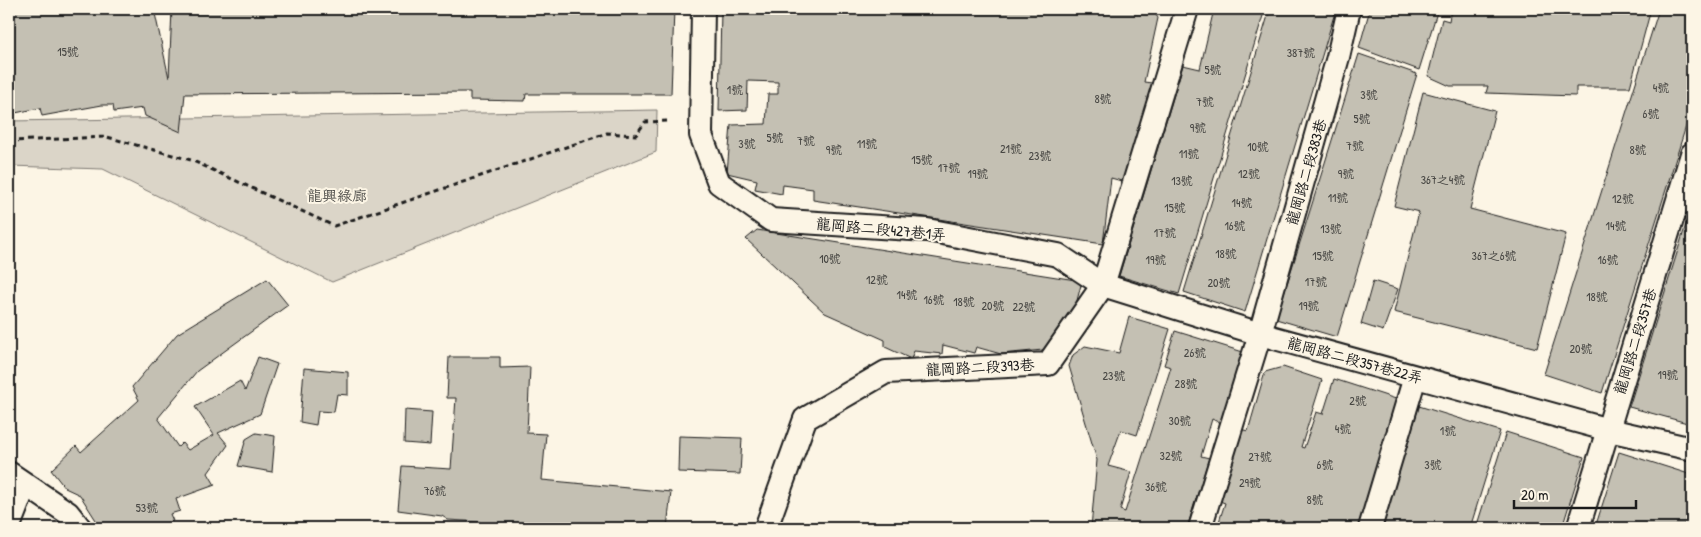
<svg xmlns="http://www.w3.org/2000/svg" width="1701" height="537" viewBox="0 0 1701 537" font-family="'Patrick Hand','LXGW WenKai TC',sans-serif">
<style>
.green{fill:#dbd5c8;stroke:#7c7872}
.building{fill:#c4c0b3;stroke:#1c1c1c}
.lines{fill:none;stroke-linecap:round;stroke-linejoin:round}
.service-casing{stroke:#1c1c1c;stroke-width:26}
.path{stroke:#1c1c1c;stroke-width:3;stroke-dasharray:5 4;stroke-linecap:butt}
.service{stroke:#fcf5e5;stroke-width:22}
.labels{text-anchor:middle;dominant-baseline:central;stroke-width:4;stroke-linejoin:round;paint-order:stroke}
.number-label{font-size:12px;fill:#464542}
.street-label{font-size:15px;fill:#1c1c1c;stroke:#fcf5e5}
.park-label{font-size:15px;fill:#555450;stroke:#fcf5e5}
</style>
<rect width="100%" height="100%" fill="#fcf5e5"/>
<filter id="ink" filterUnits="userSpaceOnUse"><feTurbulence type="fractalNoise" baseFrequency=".02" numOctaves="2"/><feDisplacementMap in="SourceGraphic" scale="10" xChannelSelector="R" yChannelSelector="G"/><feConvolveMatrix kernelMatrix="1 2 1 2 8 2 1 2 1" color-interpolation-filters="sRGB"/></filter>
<g filter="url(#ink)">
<path class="green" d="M 657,110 L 656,152 L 332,282 L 103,169 L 9,166 L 9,121 Z"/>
<g class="building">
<path d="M 9,9 L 154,9 L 169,78 L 172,9 L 674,9 L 671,94 L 526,94 L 525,101 L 470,100 L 470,92 L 185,94 L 181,132 L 145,116 L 143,108 L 114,112 L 113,105 L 102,105 L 42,116 L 40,108 L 15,113 L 12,105 L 9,106 Z"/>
<path d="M 721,9 L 1152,9 L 1158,18 L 1144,82 L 1152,83 L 1125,182 L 1111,178 L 1103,244 L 813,200 L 813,189 L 783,185 L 782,194 L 755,189 L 757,180 L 727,173 L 731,125 L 766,124 L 768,94 L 778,94 L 778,82 L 748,81 L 747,110 L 719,111 Z"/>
<path d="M 1214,9 L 1265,9 L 1179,294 L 1119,276 L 1183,65 L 1200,69 Z"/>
<path d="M 1270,9 L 1336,9 L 1245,312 L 1184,292 Z"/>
<path d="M 1370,9 L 1438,9 L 1419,70 L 1359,48 Z"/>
<path d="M 1451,9 L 1651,9 L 1630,87 L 1576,87 L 1576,96 L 1486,93 L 1488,86 L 1450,86 L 1428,76 L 1442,19 L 1449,21 Z"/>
<path d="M 1659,9 L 1692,9 L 1692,107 L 1602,393 L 1544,374 Z"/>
<path d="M 1359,54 L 1417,74 L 1337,337 L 1276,319 Z"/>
<path d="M 1423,92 L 1495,111 L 1470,209 L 1566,234 L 1537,348 L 1394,312 L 1419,212 L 1394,206 Z"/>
<path d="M 1692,205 L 1692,421 L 1691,424 L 1629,407 Z"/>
<path d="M 757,230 L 1082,281 L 1073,316 L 1043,350 L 1001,354 L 976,347 L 974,353 L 943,345 L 942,354 L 914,351 L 911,359 L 885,347 L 885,340 L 825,313 L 746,239 Z"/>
<path d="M 267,279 L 288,305 L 197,371 L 158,418 L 178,447 L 182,443 L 188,450 L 214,435 L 195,407 L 240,381 L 245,391 L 258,357 L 277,364 L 260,414 L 218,433 L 228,445 L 208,473 L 215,485 L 176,499 L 180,511 L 170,514 L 173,521 L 155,528 L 101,528 L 80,495 L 65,488 L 51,470 L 76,446 L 81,452 L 139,400 L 132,387 L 177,334 Z"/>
<path d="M 1373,281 L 1398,289 L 1383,331 L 1361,324 Z"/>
<path d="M 1129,317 L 1170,329 L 1137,435 L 1121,430 L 1108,466 L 1131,472 L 1120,510 L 1125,512 L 1171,367 L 1164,365 L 1175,331 L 1243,352 L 1220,423 L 1212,419 L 1201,456 L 1209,458 L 1187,528 L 1091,528 L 1097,460 L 1069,366 L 1073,355 L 1085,346 L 1119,353 Z"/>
<path d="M 449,357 L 500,357 L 500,368 L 530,367 L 527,433 L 546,434 L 542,480 L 671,492 L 667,528 L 556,528 L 499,525 L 499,528 L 479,528 L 480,522 L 448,520 L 442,516 L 398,510 L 402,466 L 451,469 L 456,398 L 447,398 Z"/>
<path d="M 1283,367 L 1322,380 L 1301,447 L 1304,448 L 1316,412 L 1323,414 L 1334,379 L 1399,400 L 1360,528 L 1283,528 L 1285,522 L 1280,520 L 1278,528 L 1217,528 L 1225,503 L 1217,500 L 1240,429 L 1248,431 L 1265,372 Z"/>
<path d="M 304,368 L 348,372 L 348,395 L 337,394 L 334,412 L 318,411 L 316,425 L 300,422 Z"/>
<path d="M 1419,406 L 1500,431 L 1470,528 L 1382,528 Z"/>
<path d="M 405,410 L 432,412 L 430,445 L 404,443 Z"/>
<path d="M 1506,432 L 1584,457 L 1562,528 L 1476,528 Z"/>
<path d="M 256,433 L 275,436 L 272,472 L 238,466 L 246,439 Z"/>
<path d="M 679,436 L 742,438 L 740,474 L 678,472 Z"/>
<path d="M 1619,452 L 1692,475 L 1692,528 L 1595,528 Z"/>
</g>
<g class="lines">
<g class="service-casing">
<g id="service">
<path d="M 703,9 L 701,135 L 719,183 L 771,220 L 927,230 L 1058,255 L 1103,285 L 1260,334 L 1609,430 L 1692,449"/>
<path d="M 9,473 L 68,513 L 80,528"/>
<path d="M 9,526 L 25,485"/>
<path d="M 766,528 L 805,419 L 886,372 L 1048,364 L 1103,285 L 1187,9"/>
<path d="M 1200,528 L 1260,334 L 1338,57 L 1349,9"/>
<path d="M 1370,528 L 1415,377"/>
<path d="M 1578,528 L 1692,154"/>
</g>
</g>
<path class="path" d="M 9,141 L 107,137 L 191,160 L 334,226 L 607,133 L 636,135 L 645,122 L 668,121"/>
<use href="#service" class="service"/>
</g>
</g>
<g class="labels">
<g class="number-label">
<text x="68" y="51">15號</text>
<text x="1301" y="52">387號</text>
<text x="1213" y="69">5號</text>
<text x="1661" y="87">4號</text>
<text x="735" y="89">1號</text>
<text x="1369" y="94">3號</text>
<text x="1103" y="98">8號</text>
<text x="1205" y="101">7號</text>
<text x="1651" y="113">6號</text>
<text x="1362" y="118">5號</text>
<text x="1198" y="127">9號</text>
<text x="775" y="137">5號</text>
<text x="806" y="140">7號</text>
<text x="747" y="143">3號</text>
<text x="867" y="143">11號</text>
<text x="1355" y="145">7號</text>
<text x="1258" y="146">10號</text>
<text x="1011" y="148">21號</text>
<text x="834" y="149">9號</text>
<text x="1638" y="149">8號</text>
<text x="1189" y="153">11號</text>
<text x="1040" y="155">23號</text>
<text x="922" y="159">15號</text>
<text x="949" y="167">17號</text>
<text x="978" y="173">19號</text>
<text x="1249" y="173">12號</text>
<text x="1346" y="173">9號</text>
<text x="1443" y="179">367之4號</text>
<text x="1182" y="180">13號</text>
<text x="1338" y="197">11號</text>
<text x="1623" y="198">12號</text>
<text x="1242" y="202">14號</text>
<text x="1175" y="207">15號</text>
<text x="1235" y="225">16號</text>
<text x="1616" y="225">14號</text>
<text x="1331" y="228">13號</text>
<text x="1165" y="232">17號</text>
<text x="1226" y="253">18號</text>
<text x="1323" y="255">15號</text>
<text x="1494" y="255">367之6號</text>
<text x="830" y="258">10號</text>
<text x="1156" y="259">19號</text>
<text x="1608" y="259">16號</text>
<text x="877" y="279">12號</text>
<text x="1316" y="281">17號</text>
<text x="1219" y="282">20號</text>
<text x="907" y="294">14號</text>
<text x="1597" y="296">18號</text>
<text x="934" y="299">16號</text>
<text x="964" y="301">18號</text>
<text x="993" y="305">20號</text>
<text x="1309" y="305">19號</text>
<text x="1024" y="306">22號</text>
<text x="1581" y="348">20號</text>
<text x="1195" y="352">26號</text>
<text x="1668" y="374">19號</text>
<text x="1114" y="375">23號</text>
<text x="1186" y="383">28號</text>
<text x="1358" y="400">2號</text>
<text x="1180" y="420">30號</text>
<text x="1343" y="428">4號</text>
<text x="1448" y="430">1號</text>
<text x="1171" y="455">32號</text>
<text x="1260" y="456">27號</text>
<text x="1325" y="464">6號</text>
<text x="1433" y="464">3號</text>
<text x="1250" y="482">29號</text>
<text x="1156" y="486">36號</text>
<text x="435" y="490">76號</text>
<text x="1315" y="499">8號</text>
<text x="147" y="507">53號</text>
</g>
<g class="street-label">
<text transform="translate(1306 172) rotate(-74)">龍岡路二段383巷</text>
<text transform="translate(881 229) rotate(5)">龍岡路二段427巷1弄</text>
<text transform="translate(1635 341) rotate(-73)">龍岡路二段357巷</text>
<text transform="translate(1355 360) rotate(15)">龍岡路二段357巷22弄</text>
<text transform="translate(980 367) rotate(-3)">龍岡路二段393巷</text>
</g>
<g class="park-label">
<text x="337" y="195">龍興綠廊</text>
</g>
</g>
<rect width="1701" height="537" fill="none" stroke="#fcf5e5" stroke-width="30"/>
<rect x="15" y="15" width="1671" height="507" fill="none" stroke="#1c1c1c" stroke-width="2" filter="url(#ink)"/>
<path d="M1514 500v8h122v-8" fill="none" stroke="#1c1c1c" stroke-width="2.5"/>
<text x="1521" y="500" font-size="15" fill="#1c1c1c" stroke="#fcf5e5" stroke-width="4" paint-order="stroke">20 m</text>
</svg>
